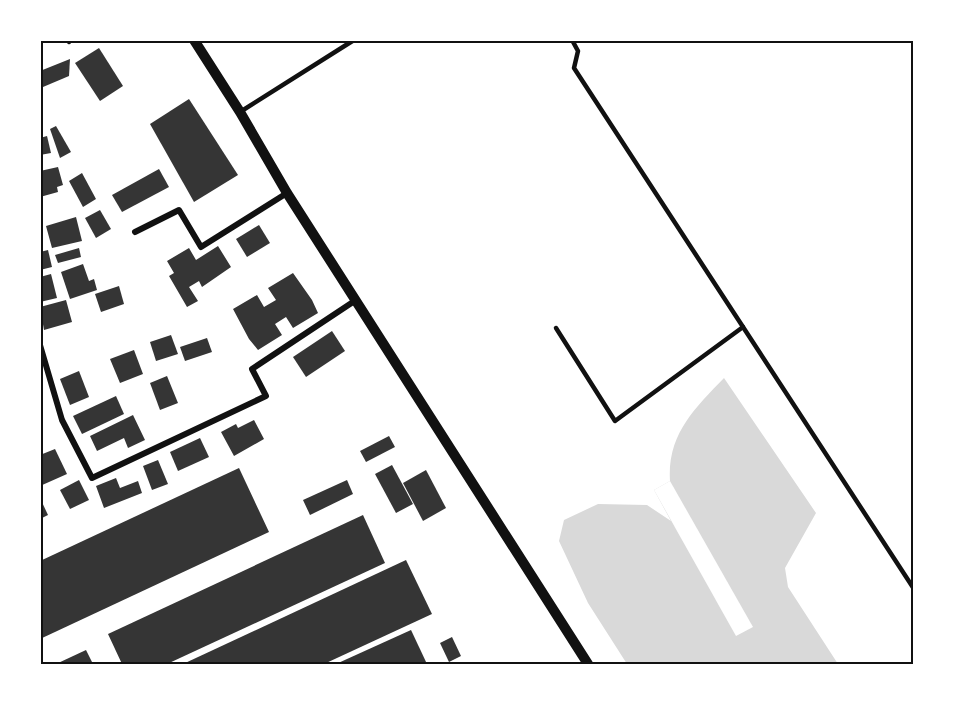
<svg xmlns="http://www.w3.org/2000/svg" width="954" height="705" viewBox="0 0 954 705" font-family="'Libre Baskerville',serif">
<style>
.water{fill:#d9d9d9}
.pier{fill:#fff}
.building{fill:#353535}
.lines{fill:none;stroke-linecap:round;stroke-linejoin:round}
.service{stroke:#111;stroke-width:4.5}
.minor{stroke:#111;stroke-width:6}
.tertiary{stroke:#111;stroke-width:10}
.neatline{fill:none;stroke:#111;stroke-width:2}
</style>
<rect width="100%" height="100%" fill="#fff"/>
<path class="water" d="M 724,378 L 816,513 L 785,568 L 788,587 L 838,664 L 627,664 L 588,603 L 559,541 L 564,520 L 598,504 L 647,505 L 671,521 L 654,490 L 670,481 C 667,435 694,409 724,378 Z"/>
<path class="pier" d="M 670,481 L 753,627 L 736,636 L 654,490 Z"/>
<g class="building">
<path d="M 99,48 L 123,86 L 100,101 L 75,63 Z"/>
<path d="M 70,59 L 69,76 L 43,87 L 40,71 Z"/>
<path d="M 189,99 L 238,175 L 194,202 L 150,124 Z"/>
<path d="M 56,126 L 71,152 L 60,158 L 50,129 Z"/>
<path d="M 47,136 L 51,153 L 40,155 L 40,138 Z"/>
<path d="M 58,167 L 63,185 L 57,187 L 58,192 L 40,197 L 40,171 Z"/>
<path d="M 159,169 L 169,187 L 122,212 L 112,195 Z"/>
<path d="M 82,173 L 96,199 L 83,207 L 69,181 Z"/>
<path d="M 100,210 L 111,229 L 96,238 L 85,218 Z"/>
<path d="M 76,217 L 82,241 L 52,248 L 46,226 Z"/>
<path d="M 259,225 L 270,243 L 247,257 L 236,239 Z"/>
<path d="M 218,246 L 231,267 L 202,287 L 199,281 L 189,287 L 198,301 L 187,307 L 169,276 L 174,273 L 167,261 L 189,248 L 196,260 Z"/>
<path d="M 79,248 L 81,257 L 58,263 L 55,255 Z"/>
<path d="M 48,250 L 52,267 L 40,270 L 40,252 Z"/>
<path d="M 83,264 L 89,281 L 94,279 L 97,290 L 70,299 L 61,272 Z"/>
<path d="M 293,273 L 312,300 L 318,313 L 293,328 L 286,317 L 275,324 L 282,335 L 258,350 L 249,339 L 233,309 L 257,295 L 264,307 L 276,300 L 268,288 Z"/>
<path d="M 51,274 L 57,298 L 40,302 L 40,277 Z"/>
<path d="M 119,286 L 124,304 L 101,312 L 95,294 Z"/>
<path d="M 66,300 L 72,322 L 44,330 L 40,307 Z"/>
<path d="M 332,331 L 345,351 L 306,377 L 293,357 Z"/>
<path d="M 171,335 L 178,354 L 156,361 L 150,342 Z"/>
<path d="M 207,338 L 212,352 L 185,361 L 180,347 Z"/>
<path d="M 134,350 L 143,374 L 120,383 L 110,359 Z"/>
<path d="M 79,371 L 89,397 L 70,405 L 60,379 Z"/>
<path d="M 167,376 L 178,403 L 160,410 L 150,383 Z"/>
<path d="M 116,396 L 124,414 L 82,434 L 73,416 Z"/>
<path d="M 133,415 L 145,440 L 128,448 L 124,438 L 97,451 L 90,436 Z"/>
<path d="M 254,420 L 264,439 L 234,456 L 221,432 L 236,424 L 238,428 Z"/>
<path d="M 389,436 L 395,447 L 366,462 L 360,451 Z"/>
<path d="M 200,438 L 209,457 L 178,471 L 170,452 Z"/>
<path d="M 55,449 L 67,474 L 40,486 L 40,455 Z"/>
<path d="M 158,460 L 168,484 L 152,490 L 143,466 Z"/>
<path d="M 392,465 L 413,504 L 396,513 L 375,474 Z"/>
<path d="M 239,468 L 269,532 L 40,639 L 40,561 Z"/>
<path d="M 426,470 L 446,508 L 423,521 L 403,483 Z"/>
<path d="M 116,478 L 120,488 L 138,481 L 142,493 L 104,508 L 96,486 Z"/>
<path d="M 79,480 L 89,500 L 70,509 L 60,490 Z"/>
<path d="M 347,480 L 353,494 L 310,515 L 303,500 Z"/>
<path d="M 40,498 L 48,515 L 40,519 Z"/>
<path d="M 363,515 L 385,563 L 167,664 L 122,664 L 108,634 Z"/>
<path d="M 406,560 L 432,614 L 324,664 L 183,664 Z"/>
<path d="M 411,630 L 427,664 L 336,664 Z"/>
<path d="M 452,637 L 461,656 L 449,662 L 440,643 Z"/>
<path d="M 86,650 L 93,664 L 56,664 Z"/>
</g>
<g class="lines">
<g class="service">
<path d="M 572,40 L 578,51 L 574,68 L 914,589"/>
<path d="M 69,42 L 70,40"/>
<path d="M 240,112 L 354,40"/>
<path d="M 556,328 L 615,421 L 743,327"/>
</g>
<g class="minor">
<path d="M 135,232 L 179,210 L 201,247 L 287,193"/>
<path d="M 40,345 L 62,420 L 92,478 L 266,396 L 252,369 L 356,300"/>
</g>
<path class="tertiary" d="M 194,40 L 240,112 L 287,193 L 588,664"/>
</g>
<rect width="954" height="705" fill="none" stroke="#ffffff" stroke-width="84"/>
<rect x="42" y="42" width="870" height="621" class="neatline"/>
</svg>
